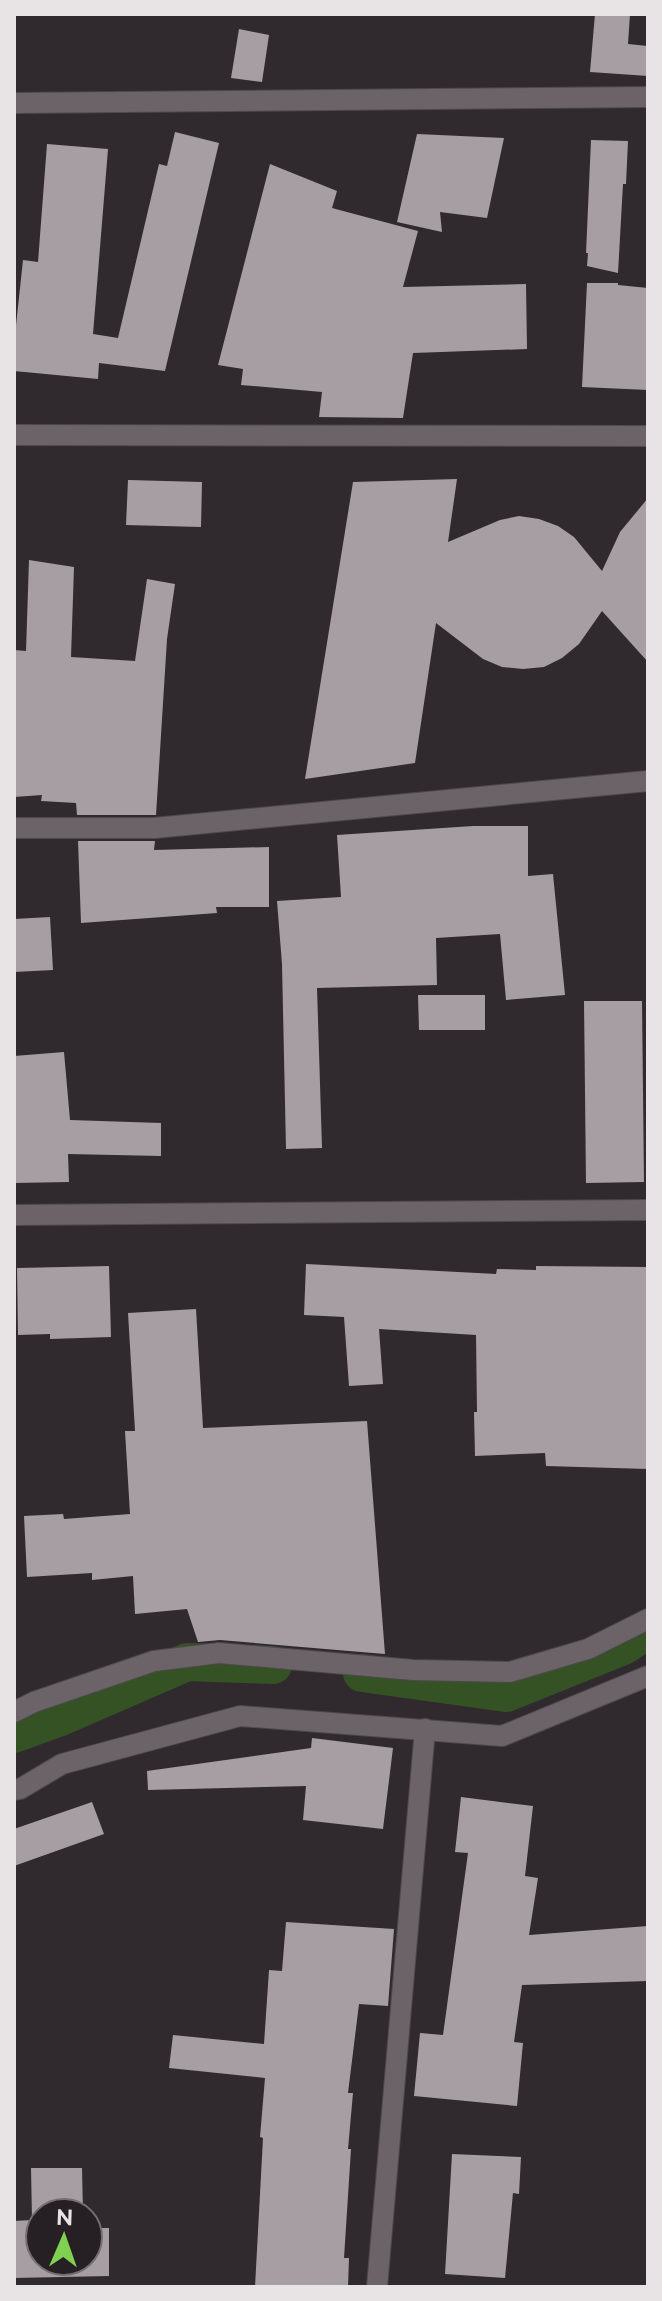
<svg xmlns="http://www.w3.org/2000/svg" width="662" height="2301" viewBox="0 0 662 2301" font-family="Raleway,sans-serif">
<style>
.lines{fill:none;stroke-linecap:round;stroke-linejoin:round}
.canal{stroke:#355225;stroke-width:38}
.building{fill:#a69ea3}
.street-casing{stroke:#4e494c;stroke-width:22}
.street{stroke:#6b6368;stroke-width:20}
</style>
<rect width="100%" height="100%" fill="#302a2e"/>
<g class="lines">
<g class="canal">
<path d="M 362,1673 L 506,1693 L 623,1646 L 648,1630"/>
<path d="M 14,1734 L 58,1718 L 187,1662 L 273,1665"/>
</g>
</g>
<g class="building">
<path d="M 595,14 L 630,14 L 628,44 L 648,46 L 648,76 L 590,72 Z"/>
<path d="M 239,29 L 269,35 L 262,82 L 231,78 Z"/>
<path d="M 175,132 L 219,143 L 165,371 L 99,363 L 98,379 L 14,371 L 14,344 L 23,260 L 38,262 L 47,144 L 108,149 L 93,334 L 118,338 L 159,164 L 167,166 Z"/>
<path d="M 417,134 L 504,138 L 487,218 L 440,212 L 442,232 L 397,222 Z"/>
<path d="M 591,140 L 628,141 L 626,184 L 623,184 L 618,273 L 587,266 L 588,253 L 586,253 Z"/>
<path d="M 270,164 L 337,191 L 332,208 L 418,231 L 403,287 L 526,284 L 527,349 L 413,353 L 403,418 L 319,417 L 322,392 L 241,385 L 243,369 L 218,365 Z"/>
<path d="M 587,283 L 618,283 L 618,285 L 648,288 L 648,390 L 582,387 Z"/>
<path d="M 457,479 L 448,542 L 500,520 L 519,516 L 539,519 L 558,526 L 574,537 L 602,571 L 620,532 L 648,498 L 648,662 L 602,611 L 579,644 L 562,658 L 544,667 L 523,669 L 502,667 L 483,659 L 436,623 L 415,763 L 305,779 L 353,482 Z"/>
<path d="M 128,480 L 202,482 L 201,527 L 126,525 Z"/>
<path d="M 29,560 L 74,567 L 71,657 L 135,661 L 147,579 L 175,584 L 167,639 L 156,815 L 77,815 L 76,803 L 41,801 L 42,795 L 14,797 L 14,650 L 26,651 Z"/>
<path d="M 473,826 L 528,826 L 528,876 L 553,874 L 565,995 L 506,1000 L 500,934 L 436,938 L 437,985 L 317,988 L 322,1148 L 286,1149 L 282,964 L 277,901 L 341,897 L 337,835 Z"/>
<path d="M 78,841 L 155,841 L 154,850 L 269,847 L 269,907 L 216,907 L 217,913 L 81,923 Z"/>
<path d="M 50,917 L 53,970 L 14,972 L 14,919 Z"/>
<path d="M 418,995 L 485,995 L 485,1030 L 419,1030 Z"/>
<path d="M 584,1001 L 642,1001 L 644,1182 L 586,1183 Z"/>
<path d="M 64,1052 L 70,1120 L 161,1123 L 161,1156 L 68,1154 L 69,1182 L 14,1183 L 14,1056 Z"/>
<path d="M 306,1264 L 496,1274 L 497,1269 L 536,1270 L 536,1266 L 648,1267 L 648,1469 L 546,1466 L 545,1453 L 475,1456 L 474,1412 L 477,1412 L 476,1335 L 379,1329 L 383,1384 L 349,1386 L 344,1317 L 304,1315 Z"/>
<path d="M 109,1266 L 111,1337 L 50,1339 L 50,1334 L 18,1335 L 17,1268 Z"/>
<path d="M 196,1309 L 203,1428 L 367,1421 L 385,1654 L 220,1640 L 198,1642 L 187,1609 L 135,1614 L 133,1576 L 92,1580 L 92,1573 L 27,1577 L 24,1516 L 63,1514 L 64,1519 L 130,1514 L 125,1431 L 135,1431 L 128,1313 Z"/>
<path d="M 312,1738 L 393,1748 L 383,1829 L 303,1820 L 306,1786 L 148,1790 L 147,1771 L 311,1748 Z"/>
<path d="M 461,1797 L 533,1806 L 525,1876 L 538,1878 L 529,1935 L 648,1926 L 648,1981 L 522,1985 L 514,2042 L 523,2043 L 517,2106 L 414,2096 L 420,2033 L 443,2035 L 468,1853 L 455,1852 Z"/>
<path d="M 92,1802 L 104,1834 L 14,1866 L 14,1829 Z"/>
<path d="M 286,1922 L 394,1929 L 388,2006 L 359,2004 L 348,2093 L 353,2093 L 348,2149 L 351,2149 L 344,2258 L 349,2258 L 348,2287 L 255,2287 L 263,2138 L 260,2137 L 265,2078 L 169,2068 L 173,2035 L 264,2044 L 269,1970 L 282,1971 Z"/>
<path d="M 452,2154 L 521,2157 L 519,2194 L 513,2193 L 505,2278 L 445,2274 Z"/>
<path d="M 31,2168 L 82,2168 L 83,2213 L 40,2213 L 40,2261 L 88,2261 L 88,2228 L 109,2228 L 109,2276 L 14,2278 L 14,2221 L 32,2220 Z"/>
</g>
<g class="lines">
<g class="street-casing">
<g id="street">
<path d="M 14,103 L 648,97"/>
<path d="M 14,435 L 648,436"/>
<path d="M 14,828 L 154,828 L 648,781"/>
<path d="M 14,1215 L 648,1210"/>
<path d="M 14,1712 L 34,1702 L 154,1661 L 219,1653 L 413,1670 L 510,1672 L 588,1649 L 648,1619"/>
<path d="M 14,1790 L 20,1789 L 62,1764 L 240,1716 L 502,1736 L 648,1676"/>
<path d="M 377,2287 L 425,1729"/>
</g>
</g>
<use href="#street" class="street"/>
</g>
<rect width="662" height="2301" fill="none" stroke="#e8e4e6" stroke-width="32"/>
<g transform="translate(64 2237) rotate(2)"><circle r="38" fill="#262024" stroke="#746e72" stroke-width="2"/>
<path d="M0-6L14 30L0 20L-14 30Z" fill="#80d051"/>
<text y="-12" font-size="22" font-weight="bold" text-anchor="middle" fill="#e8e4e6">N</text>
</g>
</svg>
